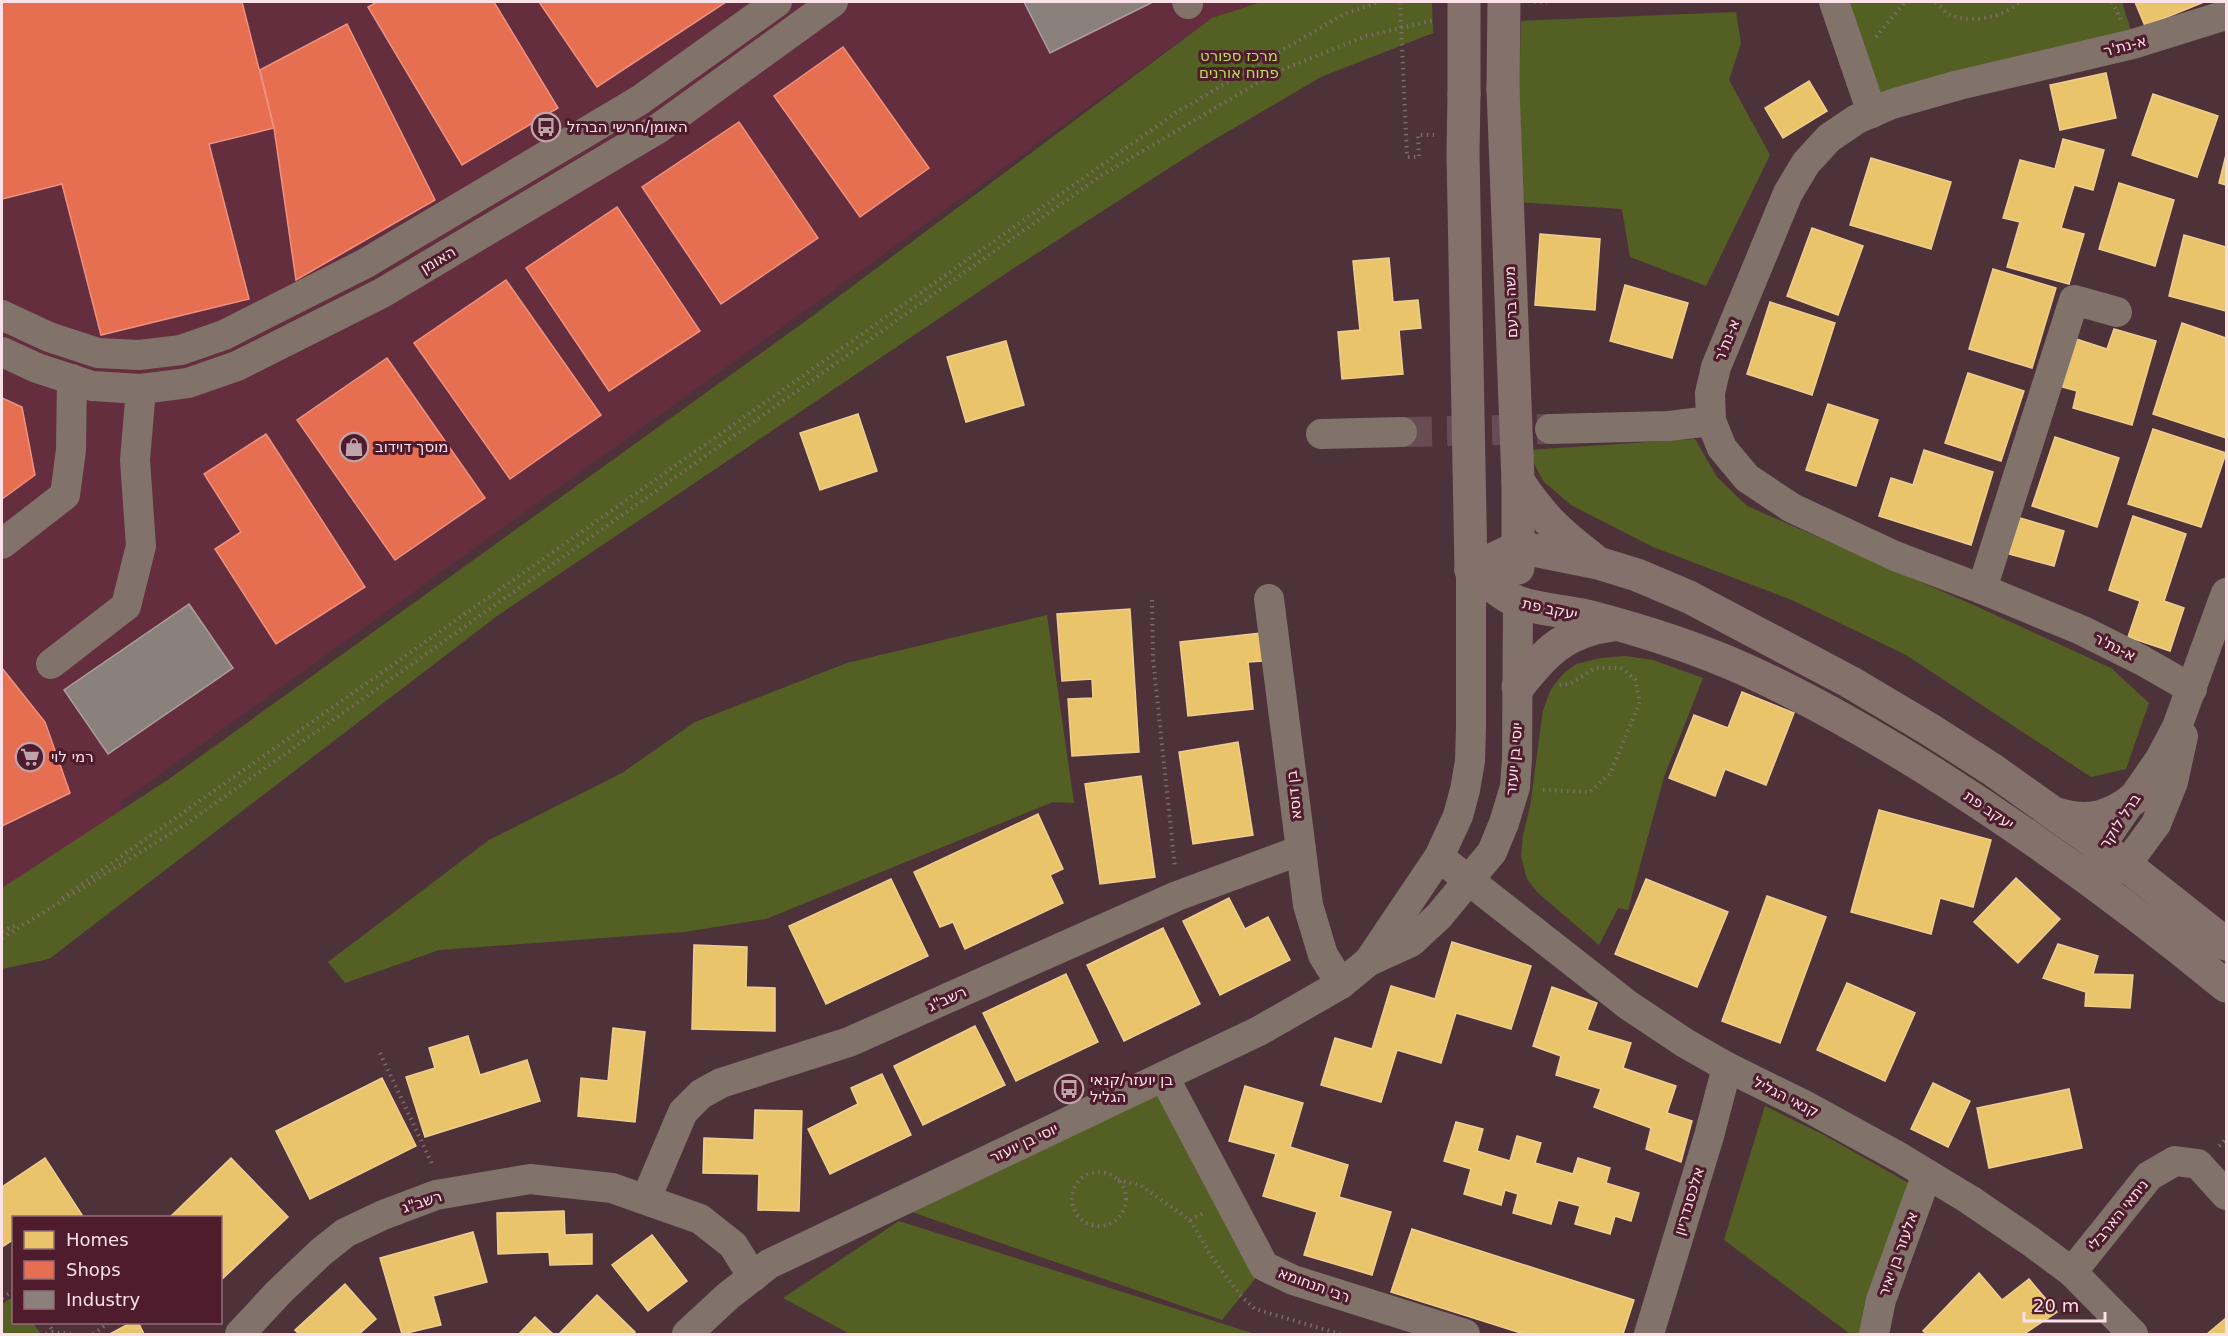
<svg xmlns="http://www.w3.org/2000/svg" width="2228" height="1336" viewBox="0 0 2228 1336" font-family="'DejaVu Sans','Noto Sans Hebrew',sans-serif">
<style>
.built{fill:#652e3f}
.green{fill:#546023}
.homes{fill:#e9c46a;stroke:#efcd90;stroke-width:1.5}
.shops{fill:#e76f51;stroke:#ee917e;stroke-width:1.5}
.industry{fill:#8a817c;stroke:#ac9e9c;stroke-width:1.5}
.lines{fill:none;stroke-linecap:round;stroke-linejoin:round}
.minor-tunnel{stroke:#684c54;stroke-width:30;stroke-dasharray:30 15;stroke-linecap:butt}
.path{stroke:#7d6b6a;stroke-width:4;stroke-dasharray:1.5 4.5;stroke-linecap:butt}
.minor{stroke:#81726a;stroke-width:30}
.major{stroke:#85716c;stroke-width:33}
.major-bridge{stroke:#85716c;stroke-width:33}
.labels{text-anchor:middle;dominant-baseline:central;stroke-width:6;stroke-linejoin:round;paint-order:stroke}
.street-label{font-size:15px;fill:#fde1e8;stroke:#4e1c2c}
.park-label{font-size:15px;fill:#bbdf55;stroke:#4e1c2c}
.poi-label{font-size:15px;fill:#fde1e8;stroke:#4e1c2c;text-anchor:start}
</style>
<rect width="100%" height="100%" fill="#4e323a"/>
<path class="built" d="M 2,2 L 1261,2 L 1212,18 L 121,802 L 125,816 L 2,897 Z"/>
<g class="green">
<path d="M 1261,2 L 1432,2 L 1433,33 L 1321,77 L 1205,145 L 1011,270 L 497,616 L 49,959 L 2,969 L 2,888 L 169,779 L 803,323 L 1212,18 Z"/>
<path d="M 1841,2 L 2122,2 L 2133,37 L 1875,99 Z"/>
<path d="M 1736,12 L 1741,43 L 1729,80 L 1770,155 L 1706,286 L 1630,257 L 1622,209 L 1516,202 L 1521,21 Z"/>
<path d="M 1695,439 L 1717,477 L 1747,506 L 1978,607 L 2111,668 L 2149,703 L 2126,769 L 2091,777 L 1906,655 L 1792,600 L 1653,547 L 1571,505 L 1543,481 L 1527,450 Z"/>
<path d="M 1047,615 L 1074,803 L 1053,802 L 766,919 L 684,932 L 439,950 L 345,983 L 328,962 L 489,840 L 622,773 L 695,722 L 847,663 Z"/>
<path d="M 1625,656 L 1653,660 L 1703,678 L 1664,777 L 1628,910 L 1618,908 L 1599,945 L 1538,893 L 1527,879 L 1521,856 L 1523,835 L 1530,807 L 1543,710 L 1551,689 L 1563,674 L 1576,664 L 1601,658 Z"/>
<path d="M 1152,1083 L 1259,1274 L 1222,1320 L 906,1210 Z"/>
<path d="M 1765,1106 L 1824,1135 L 1912,1185 L 1865,1334 L 1850,1334 L 1724,1240 Z"/>
<path d="M 899,1221 L 1255,1334 L 850,1334 L 783,1298 Z"/>
<path d="M 13,1297 L 14,1322 L 33,1323 L 41,1334 L 2,1334 L 2,1304 Z"/>
</g>
<g class="homes">
<path d="M 2135,2 L 2204,2 L 2145,26 Z"/>
<path d="M 2106,73 L 2116,118 L 2060,130 L 2050,85 Z"/>
<path d="M 1809,81 L 1827,111 L 1783,138 L 1765,108 Z"/>
<path d="M 2153,94 L 2218,116 L 2197,177 L 2132,155 Z"/>
<path d="M 2063,139 L 2104,150 L 2093,190 L 2074,185 L 2061,228 L 2084,234 L 2069,284 L 2007,267 L 2020,222 L 2003,218 L 2020,160 L 2055,169 Z"/>
<path d="M 2226,155 L 2226,185 L 2219,183 Z"/>
<path d="M 1871,158 L 1951,182 L 1931,249 L 1850,225 Z"/>
<path d="M 2119,183 L 2174,200 L 2155,266 L 2099,249 Z"/>
<path d="M 1812,228 L 1863,246 L 1838,315 L 1787,296 Z"/>
<path d="M 1540,234 L 1600,239 L 1595,310 L 1535,305 Z"/>
<path d="M 2184,235 L 2226,247 L 2226,311 L 2169,296 Z"/>
<path d="M 1389,258 L 1393,302 L 1418,300 L 1421,328 L 1399,330 L 1403,374 L 1342,379 L 1338,332 L 1360,330 L 1353,261 Z"/>
<path d="M 1993,269 L 2056,288 L 2032,368 L 1969,349 Z"/>
<path d="M 1625,285 L 1688,303 L 1672,358 L 1610,341 Z"/>
<path d="M 1770,302 L 1835,323 L 1812,395 L 1747,374 Z"/>
<path d="M 2182,323 L 2226,338 L 2226,438 L 2153,414 Z"/>
<path d="M 2114,329 L 2156,341 L 2132,425 L 2073,408 L 2077,391 L 2059,386 L 2073,338 L 2107,349 Z"/>
<path d="M 1006,341 L 1024,405 L 966,422 L 947,357 Z"/>
<path d="M 1968,373 L 2024,391 L 2001,461 L 1945,443 Z"/>
<path d="M 1828,404 L 1878,420 L 1856,486 L 1806,470 Z"/>
<path d="M 858,414 L 877,471 L 820,490 L 800,433 Z"/>
<path d="M 2153,429 L 2226,453 L 2201,527 L 2128,504 Z"/>
<path d="M 2055,437 L 2119,458 L 2097,527 L 2032,506 Z"/>
<path d="M 1924,450 L 1993,472 L 1971,545 L 1879,516 L 1891,478 L 1913,485 Z"/>
<path d="M 2133,516 L 2186,534 L 2164,601 L 2184,608 L 2170,651 L 2128,637 L 2140,601 L 2109,590 Z"/>
<path d="M 2020,518 L 2064,531 L 2054,566 L 2009,554 Z"/>
<path d="M 1130,609 L 1139,752 L 1072,756 L 1068,699 L 1093,698 L 1092,679 L 1062,681 L 1057,614 Z"/>
<path d="M 1261,633 L 1264,661 L 1248,662 L 1253,709 L 1188,716 L 1180,642 Z"/>
<path d="M 1742,692 L 1794,713 L 1766,785 L 1725,769 L 1715,796 L 1669,778 L 1694,715 L 1728,728 Z"/>
<path d="M 1238,742 L 1253,835 L 1193,844 L 1179,752 Z"/>
<path d="M 1141,776 L 1155,877 L 1100,884 L 1085,784 Z"/>
<path d="M 1879,810 L 1991,840 L 1973,907 L 1940,898 L 1931,934 L 1851,912 Z"/>
<path d="M 1038,814 L 1063,869 L 1050,875 L 1063,903 L 965,949 L 953,922 L 940,927 L 914,872 Z"/>
<path d="M 2016,878 L 2060,919 L 2018,963 L 1974,922 Z"/>
<path d="M 891,879 L 928,956 L 826,1004 L 789,926 Z"/>
<path d="M 1646,879 L 1728,912 L 1697,987 L 1615,954 Z"/>
<path d="M 1767,896 L 1826,917 L 1780,1043 L 1722,1021 Z"/>
<path d="M 1229,898 L 1245,929 L 1268,917 L 1290,960 L 1220,995 L 1183,921 Z"/>
<path d="M 1163,928 L 1200,1004 L 1124,1041 L 1087,965 Z"/>
<path d="M 1452,942 L 1531,966 L 1511,1029 L 1456,1013 L 1441,1063 L 1397,1050 L 1381,1102 L 1321,1085 L 1335,1038 L 1372,1049 L 1391,986 L 1435,999 Z"/>
<path d="M 2058,944 L 2098,956 L 2093,974 L 2133,975 L 2130,1008 L 2085,1006 L 2086,992 L 2043,978 Z"/>
<path d="M 694,945 L 747,947 L 746,987 L 775,988 L 775,1031 L 692,1029 Z"/>
<path d="M 1066,974 L 1098,1042 L 1016,1081 L 983,1013 Z"/>
<path d="M 1847,983 L 1915,1013 L 1885,1081 L 1817,1050 Z"/>
<path d="M 1552,987 L 1597,1003 L 1587,1030 L 1631,1043 L 1623,1068 L 1676,1086 L 1667,1113 L 1692,1121 L 1681,1162 L 1646,1149 L 1651,1128 L 1594,1107 L 1601,1089 L 1556,1075 L 1561,1056 L 1533,1046 Z"/>
<path d="M 975,1026 L 1005,1085 L 923,1125 L 894,1066 Z"/>
<path d="M 613,1028 L 645,1032 L 635,1122 L 578,1116 L 581,1078 L 608,1081 Z"/>
<path d="M 468,1036 L 480,1075 L 527,1060 L 540,1101 L 425,1137 L 406,1077 L 435,1068 L 429,1048 Z"/>
<path d="M 882,1074 L 911,1135 L 830,1174 L 808,1129 L 858,1104 L 851,1088 Z"/>
<path d="M 382,1078 L 416,1146 L 310,1199 L 276,1131 Z"/>
<path d="M 1933,1083 L 1970,1101 L 1948,1147 L 1911,1129 Z"/>
<path d="M 1245,1086 L 1303,1103 L 1290,1147 L 1348,1165 L 1339,1197 L 1391,1212 L 1372,1275 L 1304,1255 L 1317,1212 L 1263,1196 L 1276,1154 L 1229,1141 Z"/>
<path d="M 2069,1089 L 2082,1148 L 1989,1168 L 1977,1108 Z"/>
<path d="M 755,1110 L 802,1111 L 799,1211 L 758,1210 L 759,1174 L 703,1173 L 704,1138 L 754,1140 Z"/>
<path d="M 1456,1122 L 1483,1129 L 1477,1151 L 1510,1161 L 1517,1136 L 1541,1143 L 1535,1163 L 1573,1174 L 1578,1158 L 1610,1168 L 1606,1183 L 1639,1193 L 1631,1221 L 1615,1216 L 1610,1234 L 1575,1224 L 1580,1206 L 1558,1200 L 1551,1224 L 1513,1213 L 1518,1194 L 1505,1190 L 1501,1205 L 1464,1194 L 1471,1169 L 1444,1161 Z"/>
<path d="M 45,1158 L 84,1218 L 14,1218 L 14,1239 L 2,1247 L 2,1187 Z"/>
<path d="M 231,1158 L 288,1217 L 220,1281 L 220,1218 L 169,1218 Z"/>
<path d="M 564,1211 L 565,1235 L 592,1234 L 592,1264 L 550,1265 L 549,1252 L 498,1254 L 497,1213 Z"/>
<path d="M 1412,1229 L 1634,1300 L 1623,1334 L 1524,1334 L 1391,1292 Z"/>
<path d="M 473,1232 L 487,1282 L 433,1296 L 441,1325 L 402,1334 L 380,1258 Z"/>
<path d="M 652,1235 L 687,1281 L 648,1311 L 612,1265 Z"/>
<path d="M 1979,1273 L 2002,1300 L 2029,1279 L 2057,1312 L 2024,1334 L 1927,1334 L 1923,1331 Z"/>
<path d="M 345,1284 L 376,1319 L 359,1334 L 299,1334 L 295,1330 Z"/>
<path d="M 597,1295 L 635,1332 L 633,1334 L 559,1334 Z"/>
<path d="M 535,1317 L 553,1334 L 519,1334 Z"/>
<path d="M 2226,1318 L 2226,1334 L 2207,1334 Z"/>
<path d="M 132,1322 L 138,1322 L 144,1334 L 110,1334 Z"/>
</g>
<g class="shops">
<path d="M 2,2 L 242,2 L 274,128 L 209,144 L 249,299 L 101,335 L 62,184 L 2,199 Z"/>
<path d="M 377,2 L 494,2 L 558,108 L 462,165 L 368,7 Z"/>
<path d="M 539,2 L 726,2 L 597,87 Z"/>
<path d="M 347,24 L 435,200 L 296,280 L 274,128 L 260,70 Z"/>
<path d="M 843,47 L 929,168 L 860,217 L 774,96 Z"/>
<path d="M 739,122 L 818,238 L 721,304 L 642,187 Z"/>
<path d="M 617,207 L 700,331 L 609,391 L 526,268 Z"/>
<path d="M 506,280 L 601,415 L 510,479 L 414,343 Z"/>
<path d="M 387,358 L 485,498 L 395,560 L 297,420 Z"/>
<path d="M 2,398 L 22,407 L 35,475 L 2,499 Z"/>
<path d="M 266,434 L 365,587 L 276,644 L 215,549 L 241,532 L 204,474 Z"/>
<path d="M 2,668 L 45,722 L 70,793 L 2,826 Z"/>
</g>
<g class="industry">
<path d="M 1024,2 L 1150,2 L 1151,3 L 1050,53 Z"/>
<path d="M 189,604 L 233,668 L 108,754 L 64,690 Z"/>
</g>
<g class="lines">
<path class="minor-tunnel" d="M 1402,432 L 1550,429"/>
<g class="path">
<path d="M 1400,2 L 1407,157 L 1419,157 L 1418,135 L 1434,135"/>
<path d="M 1534,2 L 1547,2"/>
<path d="M 1936,2 C 1940,6 1945,13 1950,15 C 1969,24 2006,17 2019,2"/>
<path d="M 2112,2 L 2121,20"/>
<path d="M 1876,37 L 1905,2"/>
<path d="M 1152,600 L 1153,659 L 1175,868"/>
<path d="M 1543,790 L 1590,792 L 1610,774 L 1640,702 L 1635,679 L 1621,668 L 1595,668 L 1570,684 L 1559,685"/>
<path d="M 62,898 L 1177,112 L 1344,14 L 1379,2"/>
<path d="M 2,931 L 17,925"/>
<path d="M 2,938 L 189,822 L 1102,175 L 1276,72 L 1366,36 L 1435,20"/>
<path d="M 380,1053 L 433,1166"/>
<path d="M 2219,1146 L 2226,1139"/>
<circle cx="1099" cy="1199" r="27"/>
<path d="M 1118,1180 L 1140,1185 L 1190,1220 L 1213,1259 L 1241,1296 L 1255,1309 L 1340,1334"/>
<path d="M 1190,1220 L 1206,1212"/>
<path d="M 2,1298 L 14,1290"/>
<path d="M 48,1322 L 53,1332"/>
<path d="M 46,1334 L 53,1332 L 71,1334"/>
<path d="M 93,1334 L 110,1322"/>
</g>
<g class="minor">
<path d="M 1187,2 L 1188,4"/>
<path d="M 1834,2 L 1872,113"/>
<path d="M 2,315 L 49,337 L 98,353 L 139,355 L 181,350 L 224,335 L 366,263 L 640,100 L 777,2"/>
<path d="M 2,352 L 37,368 L 92,386 L 141,389 L 188,383 L 237,366 L 382,293 L 659,128 L 833,2"/>
<path d="M 1550,429 L 1669,426 L 1711,421"/>
<path d="M 1321,434 L 1402,432"/>
<path d="M 2,544 L 65,495 L 71,450 L 72,379"/>
<path d="M 1982,589 L 2074,300 L 2117,312"/>
<path d="M 1269,599 L 1308,905 L 1323,955 L 1341,984"/>
<path d="M 51,664 L 126,606 L 141,546 L 135,460 L 141,389"/>
<path d="M 2192,689 L 2143,661 L 2081,630 L 1982,589 L 1895,556 L 1792,508 L 1747,478 L 1722,448 L 1711,421 L 1710,393 L 1716,367 L 1788,193 L 1806,163 L 1829,138 L 1857,119 L 1892,104 L 1959,85 L 2133,44 L 2226,15"/>
<path d="M 1439,857 L 1628,1005 L 1685,1043 L 1727,1067 L 1804,1105 L 1899,1157 L 1970,1200 L 2030,1241 L 2072,1272 L 2133,1334"/>
<path d="M 2096,870 L 2100,846 L 2160,759 L 2177,727 L 2226,593"/>
<path d="M 2104,876 L 2126,865 L 2156,824 L 2173,782 L 2183,736"/>
<path d="M 1369,961 L 1411,942 L 1439,916 L 1492,852 L 1504,823 L 1515,787 L 1517,759 L 1518,603"/>
<path d="M 1164,1077 L 1264,1266 L 1293,1280 L 1465,1334"/>
<path d="M 646,1199 L 683,1112 L 701,1094 L 721,1083 L 849,1042 L 1177,896 L 1301,850"/>
<path d="M 2072,1272 L 2149,1176 L 2175,1161 L 2198,1164 L 2226,1195"/>
<path d="M 240,1334 L 278,1293 L 320,1253 L 345,1233 L 383,1215 L 436,1195 L 530,1179 L 612,1188 L 700,1219 L 733,1245 L 753,1277"/>
<path d="M 687,1334 L 728,1296 L 769,1264 L 1259,1031 L 1341,984 L 1369,961 L 1439,857 L 1458,816 L 1465,790 L 1470,761 L 1471,726 L 1471,570"/>
<path d="M 1649,1334 L 1709,1136 L 1727,1067"/>
<path d="M 1874,1334 L 1881,1300 L 1927,1174"/>
</g>
<g class="major">
<path d="M 1503,89 L 1518,481 L 1518,568"/>
<path d="M 1464,94 L 1463,154 L 1471,570"/>
<path d="M 1518,481 C 1542,517 1558,532 1592,558"/>
<path d="M 1471,570 C 1483,578 1507,599 1520,603 C 1541,610 1565,611 1587,616 C 1641,630 1695,647 1746,670 C 1808,698 1867,732 1925,768 C 2030,834 2130,907 2226,986"/>
<path d="M 1471,570 L 1518,547 L 1598,563 L 1637,575 L 1689,597 L 1850,682 L 1929,729 L 1993,770 L 2126,865 L 2226,944"/>
<path d="M 1518,687 C 1546,651 1566,631 1613,625"/>
<path d="M 2057,814 C 2088,824 2112,817 2136,797"/>
</g>
<g class="major-bridge">
<path d="M 1464,2 L 1464,94"/>
<path d="M 1503,89 L 1504,2"/>
</g>
</g>
<defs>
<g id="bus-ring" transform="scale(1.5)"><circle r="9.5" fill="#4e1c2c" stroke="#c0a4ab" stroke-width="1.5"/><path d="M-5-6H5V4H4V6H2V4H-2V6H-4V4H-5ZM-3.5-4V0h7V-4ZM-3.5 1.2v1.5H-2V1.2ZM2 1.2v1.5H3.5V1.2Z" fill="#c0a4ab"/></g>
<g id="shop-ring" transform="scale(1.5)"><circle r="9.5" fill="#4e1c2c" stroke="#c0a4ab" stroke-width="1.5"/><path d="M-5-2.5h2.3a2.7 3.5 0 0 1 5.4 0H5L5.5 6h-11ZM-1.5-2.5h3a1.5 2.3 0 0 0-3 0Z" fill="#c0a4ab"/></g>
<g id="supermarket-ring" transform="scale(1.5)"><circle r="9.5" fill="#4e1c2c" stroke="#c0a4ab" stroke-width="1.5"/><path d="M-6-5.5h2.5l.6 2H6L4.5 2H-2.5L-4.4-4H-6ZM-1.5 3.2a1.3 1.3 0 1 0 .1 0ZM3 3.2a1.3 1.3 0 1 0 .1 0Z" fill="#c0a4ab"/></g>
</defs>
<g fill-rule="evenodd">
<use href="#bus-ring" x="546" y="127"/>
<use href="#shop-ring" x="354" y="447"/>
<use href="#supermarket-ring" x="30" y="757"/>
<use href="#bus-ring" x="1069" y="1089"/>
</g>
<g class="labels">
<g class="street-label">
<text transform="translate(2125 46) rotate(-15)">א-נת'ר</text>
<text transform="translate(438 260) rotate(-31)">האומן</text>
<text transform="translate(1511 302) rotate(-92)">משה ברעם</text>
<text transform="translate(1727 340) rotate(-68)">א-נת'ר</text>
<text transform="translate(1550 609) rotate(12)">יעקב פת</text>
<text transform="translate(2115 647) rotate(26)">א-נת'ר</text>
<text transform="translate(1514 759) rotate(-85)">יוסי בן יועזר</text>
<text transform="translate(1294 795) rotate(-96)">בן דוסא</text>
<text transform="translate(1989 810) rotate(34)">יעקב פת</text>
<text transform="translate(2120 821) rotate(-57)">ברל לוקר</text>
<text transform="translate(947 999) rotate(-24)">רשב"ג</text>
<text transform="translate(1786 1097) rotate(27)">קנאי הגליל</text>
<text transform="translate(1024 1143) rotate(-25)">יוסי בן יועזר</text>
<text transform="translate(1689 1201) rotate(-73)">אלכסנדריון</text>
<text transform="translate(422 1202) rotate(-18)">רשב"ג</text>
<text transform="translate(2118 1215) rotate(-51)">ניתאי הארבלי</text>
<text transform="translate(1898 1254) rotate(-70)">אלעזר בן יאיר</text>
<text transform="translate(1314 1285) rotate(20)">רבי תנחומא</text>
</g>
<g class="park-label">
<text x="1239" y="56">מרכז ספורט<tspan x="1239" dy="17">פתוח אורנים</tspan></text>
</g>
<g class="poi-label">
<text x="567" y="127">האומן/חרשי הברזל</text>
<text x="375" y="447">מוסך דוידוב</text>
<text x="51" y="757">רמי לוי</text>
<text x="1090" y="1080">בן יועזר/קנאי<tspan x="1090" dy="17">הגליל</tspan></text>
</g>
</g>
<rect width="2228" height="1336" fill="none" stroke="#fde1e8" stroke-width="6"/>
<rect x="12" y="1216" width="210" height="108" fill="#4e1c2c" stroke="#946b77" stroke-width="1.5"/>
<rect x="24" y="1231" width="30" height="18" fill="#e9c46a" stroke="#946b77" stroke-width="1.5"/>
<text x="66" y="1246" font-size="18" fill="#fde1e8">Homes</text>
<rect x="24" y="1261" width="30" height="18" fill="#e76f51" stroke="#946b77" stroke-width="1.5"/>
<text x="66" y="1276" font-size="18" fill="#fde1e8">Shops</text>
<rect x="24" y="1291" width="30" height="18" fill="#8a817c" stroke="#946b77" stroke-width="1.5"/>
<text x="66" y="1306" font-size="18" fill="#fde1e8">Industry</text>
<path d="M2024 1312v9h81v-9" fill="none" stroke="#fde1e8" stroke-width="3"/>
<text x="2033" y="1312" font-size="18" fill="#fde1e8" stroke="#4e1c2c" stroke-width="4.5" paint-order="stroke">20 m</text>
</svg>
